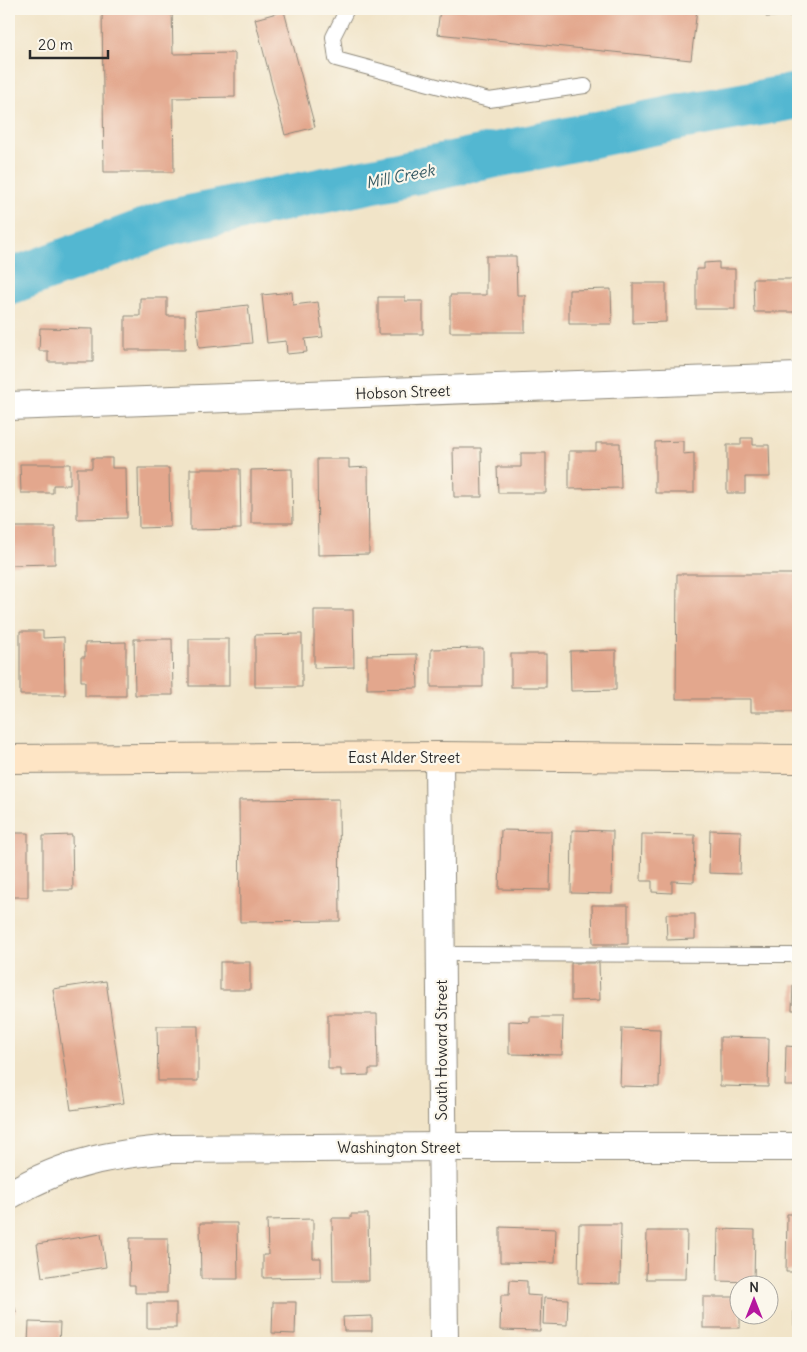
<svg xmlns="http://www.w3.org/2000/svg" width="807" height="1352" viewBox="0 0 807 1352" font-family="Delius,sans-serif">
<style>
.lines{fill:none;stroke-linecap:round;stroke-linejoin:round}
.river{stroke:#52b7d1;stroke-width:46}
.building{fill:#e3a78d}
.lane-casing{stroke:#8e887a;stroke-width:16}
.street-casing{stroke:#8e887a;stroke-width:30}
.secondary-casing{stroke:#8e887a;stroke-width:30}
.lane{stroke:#fff;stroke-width:14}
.street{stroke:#fff;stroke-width:28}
.secondary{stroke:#fee5c5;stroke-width:28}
.labels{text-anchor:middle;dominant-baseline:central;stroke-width:4.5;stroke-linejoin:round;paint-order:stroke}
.street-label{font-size:15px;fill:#2b2b2b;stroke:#fbf7ec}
.water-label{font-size:16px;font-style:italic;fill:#395c65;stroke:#fbf7ec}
</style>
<rect width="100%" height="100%" fill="#fbf7ec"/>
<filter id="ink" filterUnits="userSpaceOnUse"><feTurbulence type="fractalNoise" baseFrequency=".02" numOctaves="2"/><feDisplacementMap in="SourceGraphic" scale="10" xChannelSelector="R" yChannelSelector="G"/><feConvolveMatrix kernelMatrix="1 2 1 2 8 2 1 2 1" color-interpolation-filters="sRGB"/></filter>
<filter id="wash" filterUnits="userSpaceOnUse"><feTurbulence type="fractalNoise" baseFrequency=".0096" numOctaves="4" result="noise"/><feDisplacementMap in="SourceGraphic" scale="20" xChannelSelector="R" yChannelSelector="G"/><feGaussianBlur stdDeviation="1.12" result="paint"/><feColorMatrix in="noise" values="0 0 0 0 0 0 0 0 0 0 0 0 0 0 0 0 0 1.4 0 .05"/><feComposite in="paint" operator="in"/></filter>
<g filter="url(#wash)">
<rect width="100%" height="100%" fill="#f1e4c8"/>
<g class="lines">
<path class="river" d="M 9,282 L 170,222 L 685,116 L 798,96"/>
</g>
<g id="blocks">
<g class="building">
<path d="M 102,9 L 172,9 L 173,54 L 235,53 L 235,97 L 173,98 L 174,172 L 104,172 Z"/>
<path d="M 440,9 L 697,9 L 691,60 L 437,34 Z"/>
<path d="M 765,9 L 790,9 L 790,16 L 766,17 Z"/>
<path d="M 284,11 L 315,127 L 285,135 L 255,19 Z"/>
<path d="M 486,256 L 516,256 L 517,295 L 525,295 L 525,332 L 450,332 L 450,295 L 486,295 Z"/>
<path d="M 719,262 L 719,269 L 735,269 L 735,309 L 696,309 L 696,269 L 704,269 L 704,263 Z"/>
<path d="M 753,279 L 795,279 L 795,312 L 754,312 Z"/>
<path d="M 633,283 L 666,283 L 666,322 L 633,323 Z"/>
<path d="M 611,289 L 612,324 L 569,324 L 569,290 Z"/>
<path d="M 292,292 L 293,305 L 318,302 L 323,337 L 305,339 L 307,352 L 287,354 L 286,341 L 267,343 L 262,295 Z"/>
<path d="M 378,297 L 405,297 L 405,301 L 423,301 L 423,334 L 378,334 Z"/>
<path d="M 140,298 L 167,298 L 167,316 L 185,316 L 185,350 L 125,350 L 125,316 L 140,316 Z"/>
<path d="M 248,305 L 252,343 L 199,348 L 195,311 Z"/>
<path d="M 40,328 L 93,329 L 93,362 L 48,362 L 48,351 L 39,351 Z"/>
<path d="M 741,438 L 753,438 L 753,445 L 769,445 L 770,477 L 745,477 L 745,493 L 727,493 L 727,445 L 741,445 Z"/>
<path d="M 683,441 L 683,454 L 694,453 L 694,493 L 655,493 L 655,442 Z"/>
<path d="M 596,443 L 620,443 L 621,488 L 569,489 L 569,451 L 596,451 Z"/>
<path d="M 453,448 L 481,448 L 482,497 L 454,497 Z"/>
<path d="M 521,453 L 546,453 L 546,493 L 498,493 L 497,467 L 521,467 Z"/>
<path d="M 92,458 L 112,458 L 112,468 L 126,468 L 127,518 L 77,519 L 77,468 L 92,468 Z"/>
<path d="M 317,459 L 349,459 L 349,468 L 368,467 L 369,554 L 318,555 Z"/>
<path d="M 20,464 L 70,464 L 70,485 L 53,485 L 53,493 L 21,493 Z"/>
<path d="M 138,468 L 169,468 L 170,527 L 139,528 Z"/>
<path d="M 190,469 L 240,469 L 241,529 L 190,530 Z"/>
<path d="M 292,469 L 293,523 L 251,523 L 251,470 Z"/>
<path d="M 9,527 L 55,527 L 55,564 L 9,565 Z"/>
<path d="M 677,574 L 798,574 L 798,712 L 751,712 L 751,699 L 676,699 Z"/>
<path d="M 314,610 L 353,610 L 354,667 L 314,668 Z"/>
<path d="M 20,631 L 43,631 L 43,638 L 64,637 L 65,695 L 20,695 Z"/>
<path d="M 302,634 L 302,687 L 255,687 L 255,635 Z"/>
<path d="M 134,639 L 172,639 L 173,695 L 135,695 Z"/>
<rect x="189" y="639" width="40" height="47"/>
<path d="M 126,642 L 126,696 L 85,696 L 85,681 L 81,681 L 81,657 L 85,657 L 85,643 Z"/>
<path d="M 483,648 L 483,687 L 431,687 L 431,649 Z"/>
<path d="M 616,650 L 616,690 L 571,691 L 570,651 Z"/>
<path d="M 417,654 L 418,688 L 367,689 L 367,655 Z"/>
<rect x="511" y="654" width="35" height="33"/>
<path d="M 339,799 L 340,921 L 240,922 L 239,800 Z"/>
<path d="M 501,830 L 551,831 L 550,890 L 499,889 Z"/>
<path d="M 572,830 L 613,831 L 612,894 L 571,893 Z"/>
<path d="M 710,830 L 741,831 L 740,874 L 709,873 Z"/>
<rect x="9" y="833" width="19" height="64"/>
<path d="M 642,834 L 695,835 L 694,882 L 672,881 L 672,893 L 652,892 L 652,881 L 641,881 Z"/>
<path d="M 72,835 L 73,890 L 43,890 L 43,836 Z"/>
<path d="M 592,905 L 628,905 L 628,944 L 593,944 Z"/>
<path d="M 666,914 L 695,914 L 695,939 L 667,940 Z"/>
<rect x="220" y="962" width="30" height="28"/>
<path d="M 571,963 L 599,963 L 600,1000 L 571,1001 Z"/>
<path d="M 106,981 L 124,1103 L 71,1110 L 53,989 Z"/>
<path d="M 793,985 L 798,985 L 798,1010 L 792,1010 Z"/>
<path d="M 328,1014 L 377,1014 L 378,1069 L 369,1069 L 369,1075 L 341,1076 L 341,1069 L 328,1069 Z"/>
<path d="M 530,1017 L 563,1017 L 562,1055 L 509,1054 L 509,1021 L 530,1022 Z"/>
<path d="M 157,1026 L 198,1026 L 198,1081 L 158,1081 Z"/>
<path d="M 622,1028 L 660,1029 L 659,1087 L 620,1086 Z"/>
<path d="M 720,1037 L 769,1038 L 768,1087 L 720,1086 Z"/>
<path d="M 786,1046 L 798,1047 L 798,1086 L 785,1086 Z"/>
<path d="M 351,1214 L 368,1214 L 369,1281 L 333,1281 L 332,1218 L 351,1218 Z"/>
<path d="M 787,1214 L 798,1214 L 798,1272 L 786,1272 Z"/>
<path d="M 313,1219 L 313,1258 L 321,1258 L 321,1277 L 263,1278 L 263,1255 L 268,1255 L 267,1220 Z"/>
<path d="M 200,1223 L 237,1223 L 238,1279 L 201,1279 Z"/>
<path d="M 579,1224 L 621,1224 L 620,1284 L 578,1283 Z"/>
<path d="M 500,1227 L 556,1229 L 555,1263 L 500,1262 Z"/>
<path d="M 718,1229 L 755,1230 L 754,1282 L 717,1281 Z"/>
<path d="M 647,1231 L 687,1231 L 686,1279 L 646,1279 Z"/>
<path d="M 101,1234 L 106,1267 L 42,1277 L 37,1244 Z"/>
<path d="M 130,1238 L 168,1238 L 167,1293 L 135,1293 L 135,1285 L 129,1285 Z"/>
<path d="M 510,1280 L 527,1281 L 527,1295 L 541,1296 L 540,1331 L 500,1330 L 501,1295 L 509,1295 Z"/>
<path d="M 9,1288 L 16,1312 L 9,1314 Z"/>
<rect x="703" y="1297" width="37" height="31"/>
<path d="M 544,1298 L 568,1299 L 567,1325 L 543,1324 Z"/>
<path d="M 273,1302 L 296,1302 L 295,1334 L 272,1333 Z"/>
<rect x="147" y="1303" width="29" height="25"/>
<rect x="794" y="1303" width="4" height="22"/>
<path d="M 372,1316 L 372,1331 L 344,1331 L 343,1317 Z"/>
<path d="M 29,1322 L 60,1323 L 59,1343 L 28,1343 Z"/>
</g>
</g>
</g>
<g filter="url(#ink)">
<use href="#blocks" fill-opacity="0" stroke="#8e887a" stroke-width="1"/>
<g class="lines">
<g class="lane-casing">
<g id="lane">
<path d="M 347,9 L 333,37 L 336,59 L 489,100 L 585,86"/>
<path d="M 440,954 L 798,955"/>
</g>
</g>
<g class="street-casing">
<g id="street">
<path d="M 9,406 L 798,377"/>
<path d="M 439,756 L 444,1343"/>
<path d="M 9,1195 C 35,1180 62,1168 91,1161 C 117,1154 144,1152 171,1149 L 442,1147 L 798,1147"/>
</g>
</g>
<g class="secondary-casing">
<path id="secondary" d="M 9,759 L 439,756 L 798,759"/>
</g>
<use href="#lane" class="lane"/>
<use href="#street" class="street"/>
<use href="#secondary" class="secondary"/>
</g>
</g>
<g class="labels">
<g class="street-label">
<text transform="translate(403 392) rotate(-2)">Hobson Street</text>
<text x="404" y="757">East Alder Street</text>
<text transform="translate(441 1050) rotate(-90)">South Howard Street</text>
<text x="399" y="1147">Washington Street</text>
</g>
<g class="water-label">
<text transform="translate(400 176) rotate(-11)">Mill Creek</text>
</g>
</g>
<rect width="807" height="1352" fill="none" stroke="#fbf7ec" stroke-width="30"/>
<g transform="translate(754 1300)"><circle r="24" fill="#fbf7ec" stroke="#a8a59f"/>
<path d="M0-4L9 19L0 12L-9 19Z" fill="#b5179e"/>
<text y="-8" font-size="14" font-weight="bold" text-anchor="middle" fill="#2b2b2b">N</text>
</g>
<path d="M30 50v8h78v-8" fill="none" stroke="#2b2b2b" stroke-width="2.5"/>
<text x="38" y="50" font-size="15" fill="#2b2b2b" stroke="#fbf7ec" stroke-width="4" paint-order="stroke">20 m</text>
</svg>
